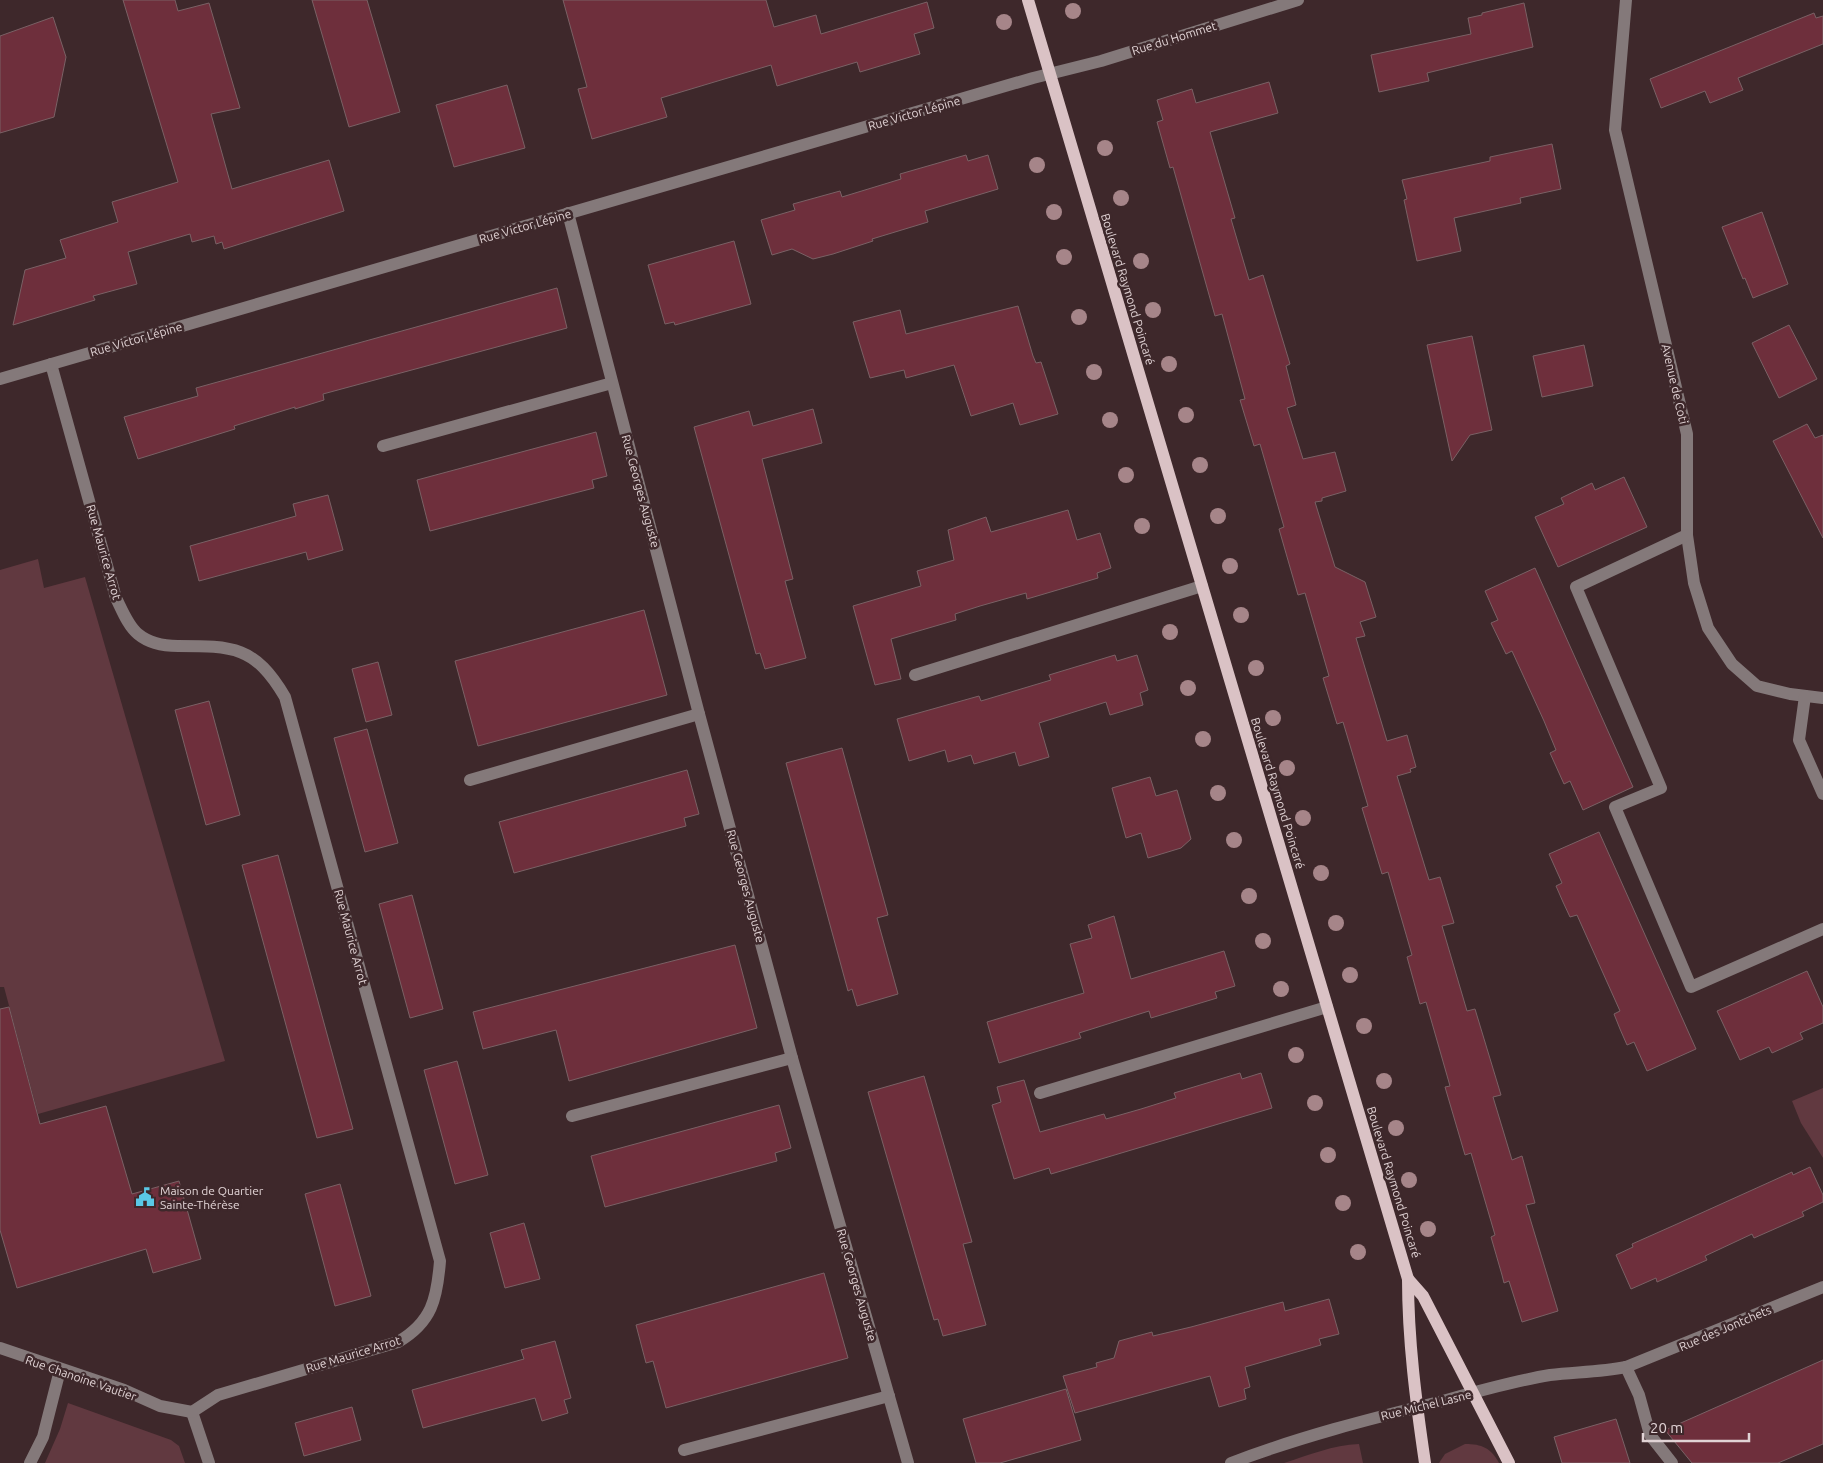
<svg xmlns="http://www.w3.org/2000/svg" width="1823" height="1463" viewBox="0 0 1823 1463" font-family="Ubuntu,sans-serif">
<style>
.green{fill:#613940}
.building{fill:#6e2f3c;stroke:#7a6165}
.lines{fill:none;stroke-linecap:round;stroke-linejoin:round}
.minor{stroke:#84797a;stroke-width:12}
.major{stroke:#dac2c5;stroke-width:12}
.tree{fill:#a68589}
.labels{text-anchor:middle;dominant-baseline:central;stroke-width:5;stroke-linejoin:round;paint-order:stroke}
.street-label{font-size:12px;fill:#e1d3d5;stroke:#3e282b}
.poi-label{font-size:12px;fill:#e1d3d5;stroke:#3e282b;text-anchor:start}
</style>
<rect width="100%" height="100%" fill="#3e282b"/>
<g class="green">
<path d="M 38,559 L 44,588 L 85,577 L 225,1061 L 38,1114 L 4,987 L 0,987 L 0,570 Z"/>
<path d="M 1823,1088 L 1823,1158 L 1801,1123 L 1792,1101 Z"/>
<path d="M 68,1403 L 171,1440 L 179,1446 L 185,1463 L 45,1463 L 60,1429 Z"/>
<path d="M 1359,1444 L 1363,1463 L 1284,1463 C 1309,1455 1333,1445 1359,1444 Z"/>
<path d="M 1465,1444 C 1482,1444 1491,1448 1499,1463 L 1439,1463 L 1445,1454 Z"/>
</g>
<g class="building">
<path d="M 123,0 L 175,0 L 178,11 L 209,3 L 240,108 L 211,114 L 232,189 L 329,160 L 344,211 L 224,249 L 222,242 L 216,244 L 214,236 L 192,242 L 190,234 L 128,252 L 137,284 L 93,296 L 95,300 L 13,325 L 25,270 L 66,258 L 60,240 L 118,222 L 112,202 L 178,182 Z"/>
<path d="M 312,0 L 367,0 L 400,112 L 349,127 Z"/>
<path d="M 563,0 L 766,0 L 774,27 L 816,15 L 821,34 L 927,2 L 934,28 L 914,34 L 920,54 L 860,72 L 857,62 L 777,86 L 771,65 L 661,98 L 667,117 L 592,139 L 578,89 L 587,87 Z"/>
<path d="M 1524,3 L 1533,47 L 1427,73 L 1429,81 L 1379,92 L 1371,55 L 1471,34 L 1468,18 L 1482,15 L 1482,13 Z"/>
<path d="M 1814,13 L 1816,18 L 1823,16 L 1823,44 L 1738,78 L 1743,90 L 1710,103 L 1705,91 L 1661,108 L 1650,79 Z"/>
<path d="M 53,17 L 66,57 L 54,117 L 0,133 L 0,36 Z"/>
<path d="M 1269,82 L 1278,113 L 1210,132 L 1235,218 L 1231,219 L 1249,280 L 1263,275 L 1290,364 L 1286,366 L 1296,405 L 1287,408 L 1303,459 L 1335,452 L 1346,491 L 1322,498 L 1322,501 L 1315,502 L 1335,567 L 1365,582 L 1376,617 L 1360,622 L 1365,636 L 1356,638 L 1387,741 L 1407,735 L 1416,767 L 1410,769 L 1411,772 L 1397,776 L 1429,880 L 1440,877 L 1454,923 L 1442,926 L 1467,1011 L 1475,1009 L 1501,1095 L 1493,1097 L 1512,1160 L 1522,1156 L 1535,1203 L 1526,1205 L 1558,1311 L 1522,1322 L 1509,1281 L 1504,1283 L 1502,1275 L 1491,1237 L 1495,1235 L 1471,1153 L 1465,1155 L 1445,1087 L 1450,1086 L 1426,1002 L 1420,1004 L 1407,957 L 1412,955 L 1388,872 L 1382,874 L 1362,808 L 1368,806 L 1349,742 L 1343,722 L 1337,724 L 1323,678 L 1329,676 L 1305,593 L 1298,595 L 1279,529 L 1284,527 L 1260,444 L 1254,446 L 1240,400 L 1245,399 L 1222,314 L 1215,316 L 1173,167 L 1170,168 L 1157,122 L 1163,120 L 1157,100 L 1192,89 L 1196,103 Z"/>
<path d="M 507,85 L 525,148 L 454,167 L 436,105 Z"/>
<path d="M 1552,144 L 1561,189 L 1520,198 L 1521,203 L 1454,218 L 1461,251 L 1417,261 L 1404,200 L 1407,199 L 1402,180 L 1490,161 L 1490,157 Z"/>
<path d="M 966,155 L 968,161 L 988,155 L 998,189 L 925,211 L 928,222 L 872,239 L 873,241 L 833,254 L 813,259 L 792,249 L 772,255 L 761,220 L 795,210 L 793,204 L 840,191 L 842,197 L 901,179 L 900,174 Z"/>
<path d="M 1762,212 L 1788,284 L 1753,298 L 1745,278 L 1743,279 L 1722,227 Z"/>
<path d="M 734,241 L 751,304 L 675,325 L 674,322 L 665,324 L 648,265 Z"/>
<path d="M 557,288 L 567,328 L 323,394 L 324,400 L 295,409 L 295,407 L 234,426 L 235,429 L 138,459 L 124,417 L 198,396 L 196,388 Z"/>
<path d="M 1018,306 L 1033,356 L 1036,363 L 1041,362 L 1058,414 L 1020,425 L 1013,403 L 971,416 L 954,365 L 906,378 L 904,370 L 870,378 L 853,322 L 900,310 L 906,334 Z"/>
<path d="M 1789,325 L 1817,379 L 1779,398 L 1752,343 Z"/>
<path d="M 1472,336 L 1492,430 L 1470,435 L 1452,461 L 1427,345 Z"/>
<path d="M 1584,345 L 1593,386 L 1542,397 L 1533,356 Z"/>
<path d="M 813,409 L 822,443 L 762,459 L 793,579 L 785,581 L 806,658 L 765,669 L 760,653 L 756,654 L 694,427 L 749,411 L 753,426 Z"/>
<path d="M 1807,424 L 1815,438 L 1823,435 L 1823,538 L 1773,441 Z"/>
<path d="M 596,432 L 607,476 L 592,480 L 594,488 L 430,531 L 417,480 Z"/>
<path d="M 1624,477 L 1647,527 L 1558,567 L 1535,517 L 1564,504 L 1561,498 L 1592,483 L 1595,490 Z"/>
<path d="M 328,495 L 343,550 L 308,560 L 306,552 L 199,581 L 190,546 L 296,516 L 293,504 Z"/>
<path d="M 1068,510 L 1077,540 L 1100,533 L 1111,568 L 1097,573 L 1098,578 L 1027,599 L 1026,593 L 980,606 L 955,614 L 956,620 L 891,639 L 901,679 L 875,685 L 853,606 L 921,586 L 917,571 L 954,560 L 948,530 L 986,517 L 991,532 Z"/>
<path d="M 1535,568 L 1633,787 L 1583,810 L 1570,781 L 1564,784 L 1550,753 L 1556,750 L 1544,721 L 1512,651 L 1506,654 L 1491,623 L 1498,620 L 1485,591 Z"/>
<path d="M 644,610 L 667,695 L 478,746 L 455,661 Z"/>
<path d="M 1115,655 L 1117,661 L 1137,655 L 1148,690 L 1140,693 L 1143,705 L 1110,715 L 1106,702 L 1039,723 L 1049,757 L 1019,766 L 1015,752 L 974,764 L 971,755 L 948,762 L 945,750 L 909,761 L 897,719 L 979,696 L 981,701 L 1051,680 L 1049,675 Z"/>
<path d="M 378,662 L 392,715 L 366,722 L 352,669 Z"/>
<path d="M 209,701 L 240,815 L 206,825 L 175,710 Z"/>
<path d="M 367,729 L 398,843 L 365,852 L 334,738 Z"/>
<path d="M 842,748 L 888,915 L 877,918 L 898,994 L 857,1006 L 852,989 L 848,991 L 786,763 Z"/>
<path d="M 687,770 L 699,814 L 684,818 L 686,826 L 514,873 L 499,822 Z"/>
<path d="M 1150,777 L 1156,796 L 1177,790 L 1191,839 L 1181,848 L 1148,858 L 1141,833 L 1126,838 L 1112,788 Z"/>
<path d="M 1599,832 L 1696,1049 L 1647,1071 L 1634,1042 L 1627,1045 L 1620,1029 L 1614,1014 L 1620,1011 L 1577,915 L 1570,917 L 1563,902 L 1556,886 L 1562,883 L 1549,854 Z"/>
<path d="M 278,855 L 353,1129 L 317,1138 L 242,865 Z"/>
<path d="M 412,895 L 443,1009 L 410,1018 L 379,904 Z"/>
<path d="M 1114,916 L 1131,979 L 1224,951 L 1235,986 L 1215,992 L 1217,998 L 1151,1018 L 1149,1011 L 1079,1033 L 1081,1038 L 999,1063 L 987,1022 L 1084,993 L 1070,944 L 1092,938 L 1088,925 Z"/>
<path d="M 735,945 L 757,1028 L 569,1081 L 556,1030 L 483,1049 L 473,1012 Z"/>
<path d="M 1807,971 L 1823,1007 L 1823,1023 L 1800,1033 L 1803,1039 L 1772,1053 L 1769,1047 L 1740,1060 L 1717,1011 Z"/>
<path d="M 9,1007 L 40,1124 L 106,1106 L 132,1194 L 179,1181 L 201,1259 L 153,1273 L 146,1249 L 17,1288 L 0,1230 L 0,1009 Z"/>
<path d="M 457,1061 L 488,1175 L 455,1184 L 424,1070 Z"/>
<path d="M 1240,1073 L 1242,1079 L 1261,1073 L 1272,1108 L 1051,1174 L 1049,1168 L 1014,1179 L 992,1105 L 1001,1102 L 997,1087 L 1024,1080 L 1040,1132 L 1104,1114 L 1106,1119 L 1141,1109 L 1176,1098 L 1174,1093 Z"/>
<path d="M 924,1076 L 972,1242 L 963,1244 L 986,1325 L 943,1336 L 938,1319 L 934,1320 L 868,1092 Z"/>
<path d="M 779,1105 L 791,1148 L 775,1153 L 777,1161 L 605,1207 L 591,1156 Z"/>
<path d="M 1810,1167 L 1823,1195 L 1823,1202 L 1802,1212 L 1804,1216 L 1754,1238 L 1752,1234 L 1705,1256 L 1707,1260 L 1657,1282 L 1656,1278 L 1631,1289 L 1616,1255 L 1633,1247 L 1632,1244 L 1677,1224 L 1792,1172 L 1793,1175 Z"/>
<path d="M 340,1184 L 371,1296 L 335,1306 L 305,1194 Z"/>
<path d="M 524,1223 L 540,1279 L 505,1288 L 490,1233 Z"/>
<path d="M 824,1273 L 848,1358 L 666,1408 L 653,1361 L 646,1363 L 636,1325 Z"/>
<path d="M 1329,1299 L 1339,1334 L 1319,1339 L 1321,1345 L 1245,1367 L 1250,1387 L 1244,1389 L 1246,1399 L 1219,1407 L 1210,1376 L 1075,1413 L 1063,1376 L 1097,1367 L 1096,1363 L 1114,1358 L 1119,1341 L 1152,1332 L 1153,1336 L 1191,1327 L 1283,1302 L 1285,1311 Z"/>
<path d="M 555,1341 L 571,1398 L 564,1400 L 568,1413 L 542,1421 L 535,1398 L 423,1428 L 412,1390 L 524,1359 L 521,1350 Z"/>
<path d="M 1823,1360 L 1823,1444 L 1778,1463 L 1692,1463 L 1665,1430 Z"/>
<path d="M 1066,1389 L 1081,1440 L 1000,1463 L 976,1463 L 963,1419 Z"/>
<path d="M 352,1407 L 361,1440 L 304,1456 L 295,1423 Z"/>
<path d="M 1616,1419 L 1630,1463 L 1562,1463 L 1554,1437 Z"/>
</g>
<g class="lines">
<g class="minor">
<path d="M 1626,0 L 1615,130 L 1687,434 L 1687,535 L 1694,583 L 1708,628 L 1732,664 L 1757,686 L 1790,694 L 1823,698"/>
<path d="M 568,213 L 699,714 L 792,1058 L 908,1463"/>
<path d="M 51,364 L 116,598 C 122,610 128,626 138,634 C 150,644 164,646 178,646 C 233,646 255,646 285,697 L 440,1261 C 437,1299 432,1322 398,1342 L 218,1395 L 192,1412 L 209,1463"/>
<path d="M 0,379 L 1033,78 L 1101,61 L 1298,0"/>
<path d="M 383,446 L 612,383"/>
<path d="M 1687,535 L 1576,587 L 1661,788 L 1615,807 L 1691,987 L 1823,929"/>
<path d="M 915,675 L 1202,586"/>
<path d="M 1805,696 L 1799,740 L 1823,794"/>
<path d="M 470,780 L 699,714"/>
<path d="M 1040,1093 L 1327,1007"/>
<path d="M 572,1116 L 792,1058"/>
<path d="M 0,1348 L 124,1390 L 160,1406 L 192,1412"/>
<path d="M 1626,1367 L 1639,1395 L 1650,1435 L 1672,1463"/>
<path d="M 684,1450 L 889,1396"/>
<path d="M 30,1463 L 43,1437 L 60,1370"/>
<path d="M 1231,1463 C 1299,1437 1369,1419 1439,1402 C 1475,1392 1513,1381 1550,1375 C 1576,1372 1601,1372 1626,1367 L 1823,1287"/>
</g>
<g class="major">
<path d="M 1028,0 L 1408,1279 C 1408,1340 1416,1402 1425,1463"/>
<path d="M 1408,1279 L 1423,1296 L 1509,1463"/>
</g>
</g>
<g class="tree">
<circle cx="1073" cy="11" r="8"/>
<circle cx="1004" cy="22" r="8"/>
<circle cx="1105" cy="148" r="8"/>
<circle cx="1037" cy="165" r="8"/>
<circle cx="1121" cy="198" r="8"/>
<circle cx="1054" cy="212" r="8"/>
<circle cx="1064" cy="257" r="8"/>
<circle cx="1141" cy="261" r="8"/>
<circle cx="1153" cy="310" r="8"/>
<circle cx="1079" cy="317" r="8"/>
<circle cx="1169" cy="364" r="8"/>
<circle cx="1094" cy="372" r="8"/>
<circle cx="1186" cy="415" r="8"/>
<circle cx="1110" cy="420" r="8"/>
<circle cx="1200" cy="465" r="8"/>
<circle cx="1126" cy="475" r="8"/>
<circle cx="1218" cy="516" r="8"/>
<circle cx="1142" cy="526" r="8"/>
<circle cx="1230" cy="566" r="8"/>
<circle cx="1241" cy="615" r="8"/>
<circle cx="1170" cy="632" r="8"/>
<circle cx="1256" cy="668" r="8"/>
<circle cx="1188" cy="688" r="8"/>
<circle cx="1273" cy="718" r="8"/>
<circle cx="1203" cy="739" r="8"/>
<circle cx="1287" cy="768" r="8"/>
<circle cx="1218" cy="793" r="8"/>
<circle cx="1303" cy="818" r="8"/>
<circle cx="1234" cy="840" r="8"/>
<circle cx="1321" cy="873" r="8"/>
<circle cx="1249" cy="896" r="8"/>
<circle cx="1336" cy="923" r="8"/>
<circle cx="1263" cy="941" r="8"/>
<circle cx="1350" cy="975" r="8"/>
<circle cx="1281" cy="989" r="8"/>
<circle cx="1364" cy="1026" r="8"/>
<circle cx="1296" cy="1055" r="8"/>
<circle cx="1384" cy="1081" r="8"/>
<circle cx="1315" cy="1103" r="8"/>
<circle cx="1396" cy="1128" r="8"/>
<circle cx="1328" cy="1155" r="8"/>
<circle cx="1409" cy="1180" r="8"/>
<circle cx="1343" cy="1203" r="8"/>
<circle cx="1428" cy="1229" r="8"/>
<circle cx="1358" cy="1252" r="8"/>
</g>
<defs>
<g id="civic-bare" transform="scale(1.5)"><path d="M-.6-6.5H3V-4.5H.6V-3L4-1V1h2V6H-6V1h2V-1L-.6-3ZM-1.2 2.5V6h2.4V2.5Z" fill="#5ac8e6" stroke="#3e282b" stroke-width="2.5" paint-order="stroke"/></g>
</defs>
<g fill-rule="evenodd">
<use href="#civic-bare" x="145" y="1197"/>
</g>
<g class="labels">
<g class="street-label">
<text transform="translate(1174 38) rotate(-17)">Rue du Hommet</text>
<text transform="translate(914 113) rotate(-16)">Rue Victor Lépine</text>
<text transform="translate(525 226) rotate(-16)">Rue Victor Lépine</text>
<text transform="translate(1128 289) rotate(73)">Boulevard Raymond Poincaré</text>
<text transform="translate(136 339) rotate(-16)">Rue Victor Lépine</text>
<text transform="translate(1675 384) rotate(77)">Avenue de Coti</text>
<text transform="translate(641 491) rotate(75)">Rue Georges Auguste</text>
<text transform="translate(104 552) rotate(74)">Rue Maurice Arrot</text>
<text transform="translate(1278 793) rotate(73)">Boulevard Raymond Poincaré</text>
<text transform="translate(746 886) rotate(75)">Rue Georges Auguste</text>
<text transform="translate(351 937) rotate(75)">Rue Maurice Arrot</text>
<text transform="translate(1394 1182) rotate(73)">Boulevard Raymond Poincaré</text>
<text transform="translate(857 1285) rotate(74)">Rue Georges Auguste</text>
<text transform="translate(1725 1328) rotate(-23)">Rue des Jontchets</text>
<text transform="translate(353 1354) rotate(-17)">Rue Maurice Arrot</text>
<text transform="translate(81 1378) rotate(19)">Rue Chanoine Vautier</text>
<text transform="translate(1426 1405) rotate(-14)">Rue Michel Lasne</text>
</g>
<g class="poi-label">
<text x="160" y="1190">Maison de Quartier<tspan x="160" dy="14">Sainte-Thérèse</tspan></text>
</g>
</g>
<path d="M1643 1433v8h106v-8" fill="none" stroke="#e1d3d5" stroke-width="2.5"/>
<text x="1650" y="1433" font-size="15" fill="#e1d3d5" stroke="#3e282b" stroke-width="4" paint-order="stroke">20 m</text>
</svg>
